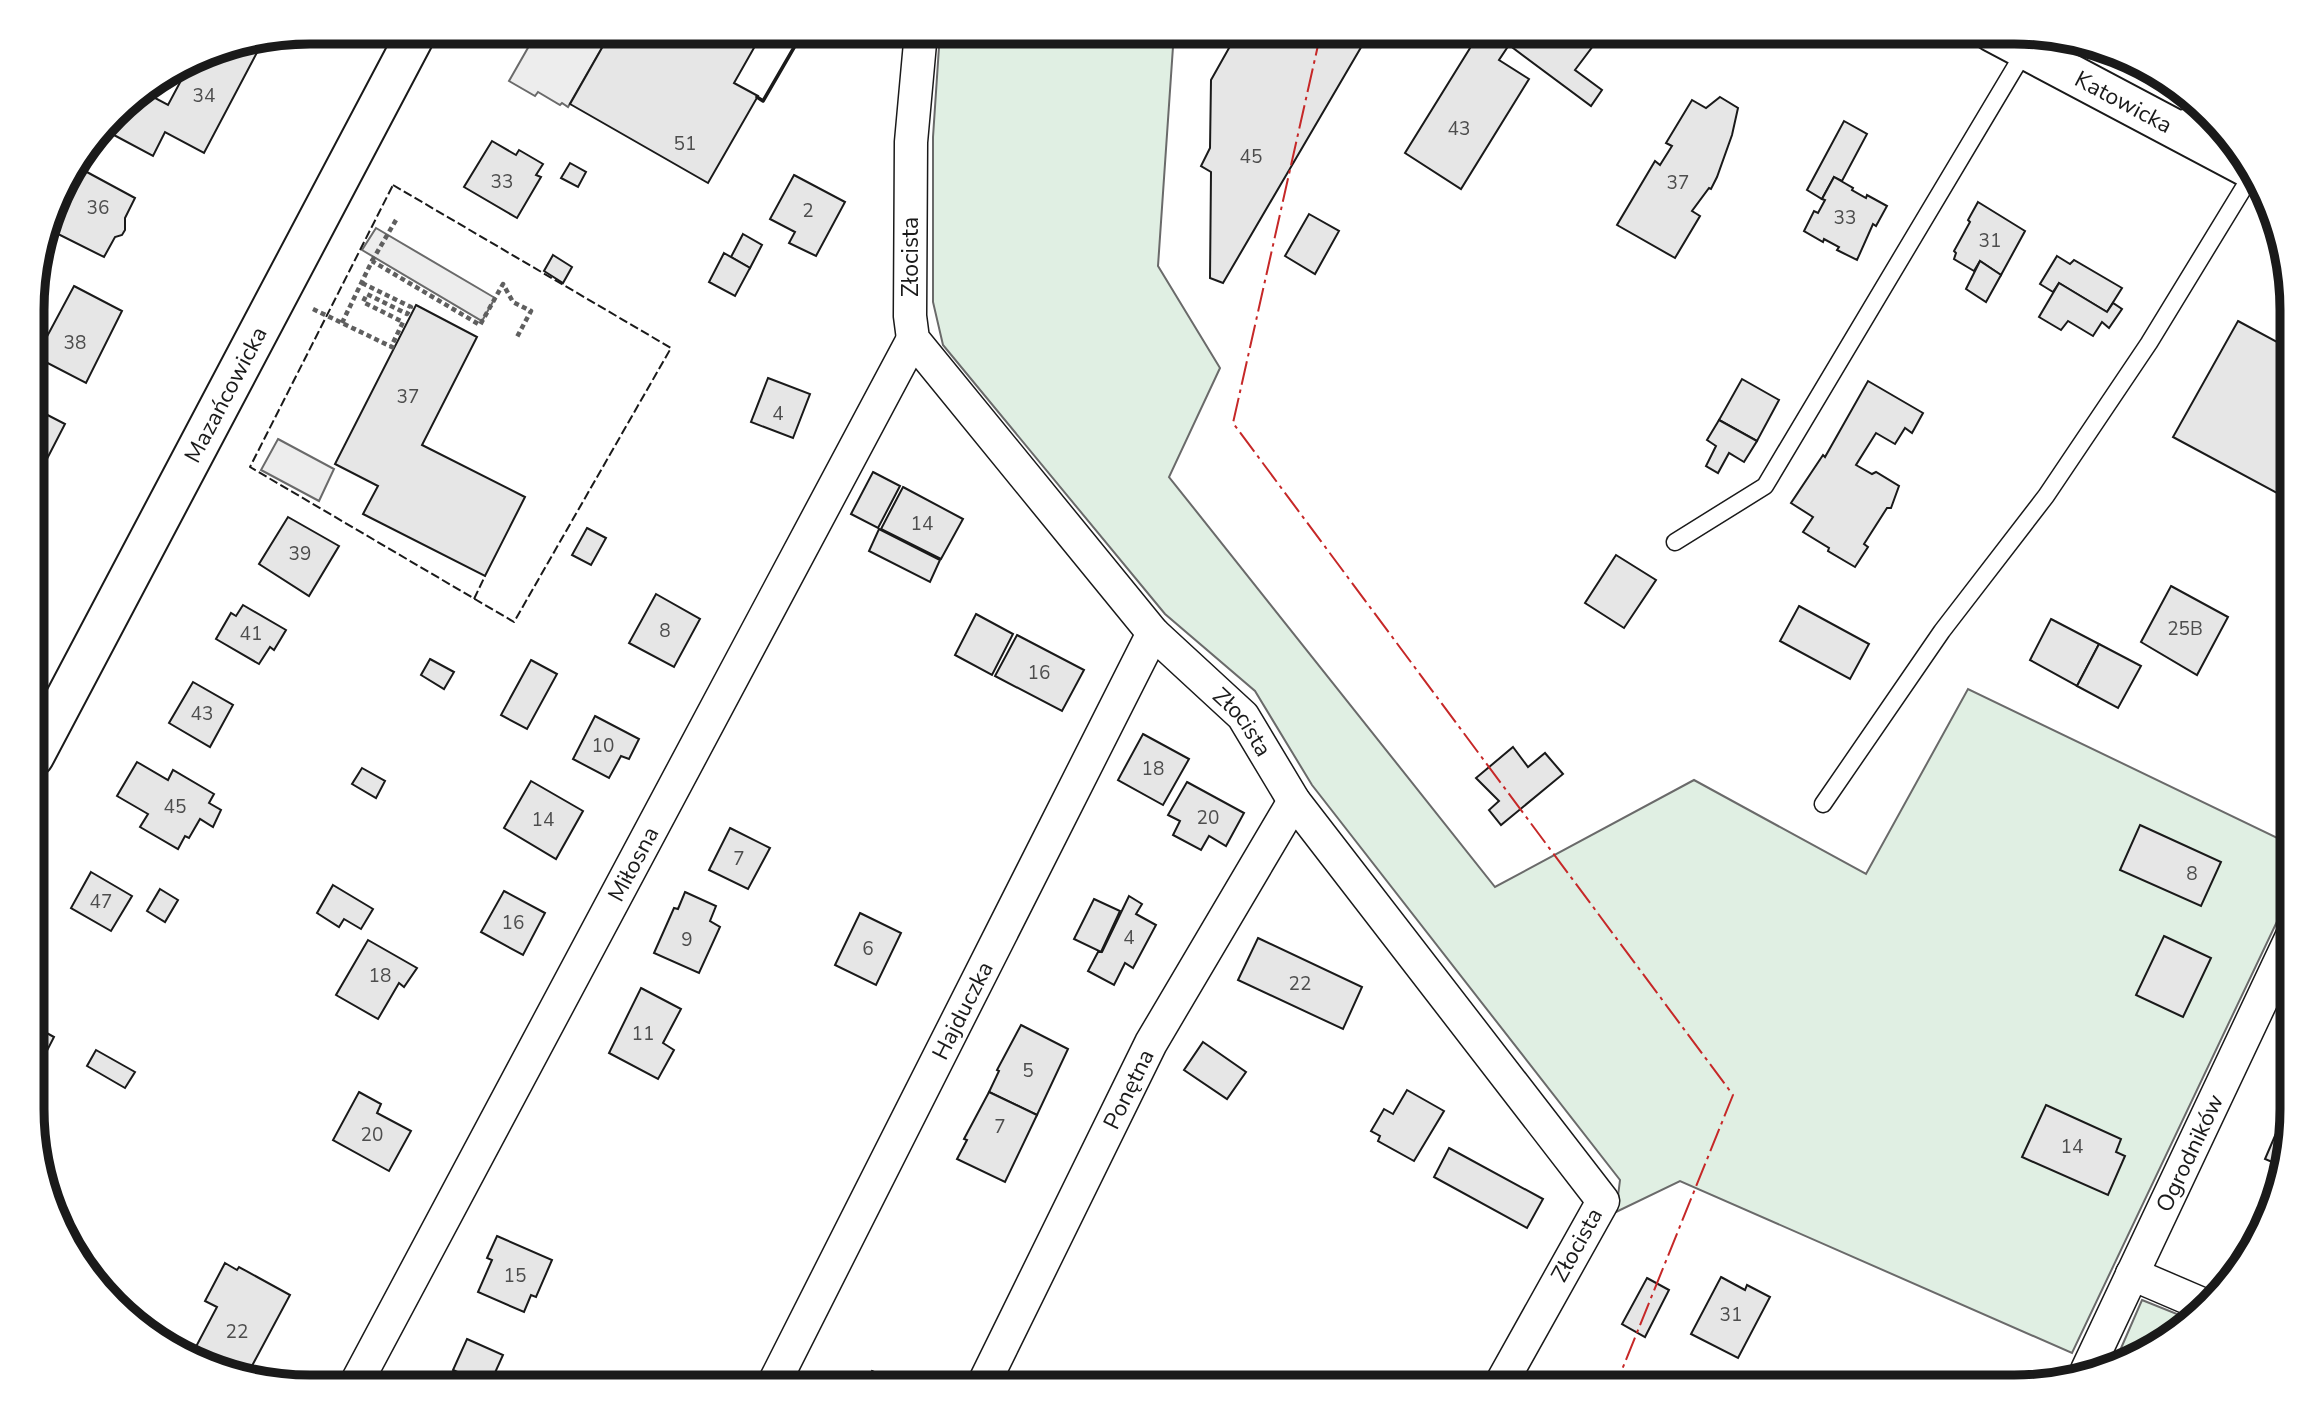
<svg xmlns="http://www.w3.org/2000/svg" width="2324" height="1419" viewBox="0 0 2324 1419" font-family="'Nunito Sans',sans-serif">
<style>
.green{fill:#e0efe3;stroke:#6a6a6a;stroke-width:2}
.parking{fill:#ededed;stroke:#6a6a6a;stroke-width:2}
.building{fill:#e6e6e6;stroke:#1a1a1a;stroke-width:2}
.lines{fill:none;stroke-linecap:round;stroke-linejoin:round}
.service-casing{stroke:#1a1a1a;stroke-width:19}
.minor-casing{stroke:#1a1a1a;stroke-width:35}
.tertiary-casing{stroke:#1a1a1a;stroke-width:42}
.path{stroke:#5f5f5f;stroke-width:4.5;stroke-dasharray:5 3.5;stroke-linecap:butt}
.service{stroke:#fff;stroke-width:16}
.minor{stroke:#fff;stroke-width:32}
.tertiary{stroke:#fff;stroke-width:38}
.fence{stroke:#1a1a1a;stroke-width:2;stroke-dasharray:9 3.5;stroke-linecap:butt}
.wall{stroke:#1a1a1a;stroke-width:3.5}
.power{stroke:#c62828;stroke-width:2;stroke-dasharray:24 5 3.5 5;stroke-linecap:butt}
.labels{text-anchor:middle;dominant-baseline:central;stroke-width:5;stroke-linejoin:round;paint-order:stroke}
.number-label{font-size:19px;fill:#4d4d4d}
.street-label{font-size:23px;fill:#1a1a1a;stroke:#fff}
.rim{fill:none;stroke:#1a1a1a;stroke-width:9}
</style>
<rect width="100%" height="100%" fill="#fff"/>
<g class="green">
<path d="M 940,32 L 1174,32 L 1158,266 L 1220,368 L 1169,477 L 1495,887 L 1694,780 L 1866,874 L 1968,689 L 2292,845 L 2292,890 L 2072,1353 L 1680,1181 L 1616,1212 L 1620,1180 L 1312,785 L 1255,691 L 1165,614 L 943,345 L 933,302 L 933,137 Z"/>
<path d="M 2142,1300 L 2187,1318 L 2153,1350 L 2115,1362 Z"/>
</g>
<g class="parking">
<path d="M 524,32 L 611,32 L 568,107 L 562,103 L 560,105 L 538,92 L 535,96 L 509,81 L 533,39 Z"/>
<path d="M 376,228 L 495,298 L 482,321 L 362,250 Z"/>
<path d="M 278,439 L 334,469 L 319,501 L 261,470 Z"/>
</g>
<g class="building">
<path d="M 611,32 L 763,32 L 734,83 L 758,96 L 708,183 L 570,104 Z"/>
<path d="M 1238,32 L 1370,32 L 1223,283 L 1210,278 L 1211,172 L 1201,166 L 1210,148 L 1211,80 Z"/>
<path d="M 1480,32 L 1573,32 L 1593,46 L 1575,70 L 1602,90 L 1591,106 L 1509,45 L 1499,60 L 1529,79 L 1461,189 L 1405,153 Z"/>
<path d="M 263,41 L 204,153 L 165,132 L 153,156 L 112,134 L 116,127 L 109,123 L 126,101 L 142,91 L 168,105 L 192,60 L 204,53 Z"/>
<path d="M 1720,97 L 1738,108 L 1732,135 L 1717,177 L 1711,189 L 1709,188 L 1692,211 L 1700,216 L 1675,258 L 1617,225 L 1655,161 L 1660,165 L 1672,146 L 1666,143 L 1692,100 L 1706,108 Z"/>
<path d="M 1844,121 L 1867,134 L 1842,181 L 1834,177 L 1822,199 L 1807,190 Z"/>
<path d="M 492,141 L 516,155 L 519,150 L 543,164 L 536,175 L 541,177 L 517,218 L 464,187 Z"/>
<path d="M 570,163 L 586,172 L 578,187 L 561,178 Z"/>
<path d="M 85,171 L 135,198 L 125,218 L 125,230 L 122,235 L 115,237 L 104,257 L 54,232 Z"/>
<path d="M 794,175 L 845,202 L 816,256 L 789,243 L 795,232 L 770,219 Z"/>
<path d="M 1834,177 L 1853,188 L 1852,190 L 1866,198 L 1867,195 L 1887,206 L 1876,226 L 1873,224 L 1857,260 L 1837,250 L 1839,247 L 1824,239 L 1823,242 L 1804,231 L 1814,211 L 1818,213 L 1825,200 L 1822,199 Z"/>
<path d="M 1978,202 L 2025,231 L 2001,275 L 1980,261 L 1974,271 L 1954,259 L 1956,253 L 1954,251 L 1970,222 L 1968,220 Z"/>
<path d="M 1309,214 L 1339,231 L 1315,274 L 1285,256 Z"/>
<path d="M 743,234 L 762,245 L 750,268 L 731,257 Z"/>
<path d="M 724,253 L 750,268 L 735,296 L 709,282 Z"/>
<path d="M 553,255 L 572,267 L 563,283 L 544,271 Z"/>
<path d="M 2057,256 L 2070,264 L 2074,260 L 2122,288 L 2107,312 L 2059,283 L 2053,292 L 2040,284 Z"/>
<path d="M 1980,261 L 2001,275 L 1986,302 L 1966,289 Z"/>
<path d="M 2059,283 L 2107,312 L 2113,303 L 2122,309 L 2109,328 L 2102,322 L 2093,336 L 2068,321 L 2061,330 L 2039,317 Z"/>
<path d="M 74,286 L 122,311 L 86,383 L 36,357 Z"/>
<path d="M 416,305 L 477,337 L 422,445 L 525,497 L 485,576 L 363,514 L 378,486 L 335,464 Z"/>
<path d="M 2238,321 L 2292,350 L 2292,501 L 2173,437 Z"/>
<path d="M 768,378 L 810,394 L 793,438 L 751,422 Z"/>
<path d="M 1742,379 L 1779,400 L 1757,441 L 1719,420 Z"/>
<path d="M 1868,381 L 1923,413 L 1912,433 L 1905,428 L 1895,444 L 1876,433 L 1856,465 L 1872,474 L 1876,472 L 1899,486 L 1891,508 L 1887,508 L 1864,544 L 1868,547 L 1855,567 L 1828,551 L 1829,548 L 1803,532 L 1813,517 L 1791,503 L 1823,455 L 1825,457 Z"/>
<path d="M 34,408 L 65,424 L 34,484 Z"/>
<path d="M 1719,420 L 1757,441 L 1744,462 L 1729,453 L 1718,473 L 1706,466 L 1716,446 L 1707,440 Z"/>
<path d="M 873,472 L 900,486 L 878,528 L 851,514 Z"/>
<path d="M 903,487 L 963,519 L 941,559 L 881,529 Z"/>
<path d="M 288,517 L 339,546 L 309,596 L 259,564 Z"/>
<path d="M 587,528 L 606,538 L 591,565 L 572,555 Z"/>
<path d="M 879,529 L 940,560 L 930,582 L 869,551 Z"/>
<path d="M 1616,555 L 1656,580 L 1624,628 L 1585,603 Z"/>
<path d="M 2171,586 L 2228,617 L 2197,675 L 2141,642 Z"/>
<path d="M 656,594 L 700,619 L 674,667 L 629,643 Z"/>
<path d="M 243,605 L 286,630 L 274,650 L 270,647 L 259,664 L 216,639 L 231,613 L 236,616 Z"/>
<path d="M 1799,606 L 1869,644 L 1850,679 L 1780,641 Z"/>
<path d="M 976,614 L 1013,634 L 992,675 L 955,655 Z"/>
<path d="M 2051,619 L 2099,644 L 2077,686 L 2030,660 Z"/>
<path d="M 1017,635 L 1084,670 L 1062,711 L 995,676 Z"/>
<path d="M 2099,644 L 2141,666 L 2118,708 L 2077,686 Z"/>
<path d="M 430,659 L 454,672 L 444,689 L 421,675 Z"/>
<path d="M 531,660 L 557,674 L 527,729 L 501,715 Z"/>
<path d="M 193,682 L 233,705 L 210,747 L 169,723 Z"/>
<path d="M 595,716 L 639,739 L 629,759 L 621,756 L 609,778 L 573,759 Z"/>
<path d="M 1143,734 L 1189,759 L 1163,805 L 1118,780 Z"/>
<path d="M 1513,747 L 1528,767 L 1545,753 L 1563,774 L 1501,825 L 1489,810 L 1499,801 L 1476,778 Z"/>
<path d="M 137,762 L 168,780 L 173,770 L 214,794 L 209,803 L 221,810 L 213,827 L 200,819 L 189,838 L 185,836 L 178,849 L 140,827 L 148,814 L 117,796 Z"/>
<path d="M 362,768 L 385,781 L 376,798 L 352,784 Z"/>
<path d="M 531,781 L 583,811 L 556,859 L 504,828 Z"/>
<path d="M 1187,782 L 1244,813 L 1226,846 L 1209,836 L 1201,850 L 1173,835 L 1180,821 L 1168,815 Z"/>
<path d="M 2140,825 L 2221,862 L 2201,906 L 2120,870 Z"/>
<path d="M 730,828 L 770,848 L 748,889 L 709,870 Z"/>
<path d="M 91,872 L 132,896 L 111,931 L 71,908 Z"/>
<path d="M 333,885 L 373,909 L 361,929 L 344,919 L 339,927 L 317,913 Z"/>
<path d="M 160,889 L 178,900 L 165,922 L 147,911 Z"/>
<path d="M 504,891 L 545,913 L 523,955 L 481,932 Z"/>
<path d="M 685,892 L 716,906 L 710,921 L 720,927 L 699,973 L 654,953 L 674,908 L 678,909 Z"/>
<path d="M 1129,896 L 1142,904 L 1136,914 L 1156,925 L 1133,968 L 1125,963 L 1114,985 L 1088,971 L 1098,952 L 1102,952 Z"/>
<path d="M 1094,899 L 1120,911 L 1101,952 L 1074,939 Z"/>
<path d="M 860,913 L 901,933 L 876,985 L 835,965 Z"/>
<path d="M 2164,936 L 2211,958 L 2183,1017 L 2136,995 Z"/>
<path d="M 1258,938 L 1362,987 L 1343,1029 L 1238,980 Z"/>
<path d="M 368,940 L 417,968 L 404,987 L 399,983 L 378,1019 L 336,995 Z"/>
<path d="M 641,988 L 681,1009 L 663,1043 L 674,1050 L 658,1079 L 609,1053 Z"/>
<path d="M 1021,1025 L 1068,1049 L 1037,1115 L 989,1092 L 999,1071 L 997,1070 Z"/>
<path d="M 34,1026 L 54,1037 L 34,1076 Z"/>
<path d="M 1203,1042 L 1246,1072 L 1227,1099 L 1184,1070 Z"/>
<path d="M 96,1050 L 135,1072 L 125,1088 L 87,1066 Z"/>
<path d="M 1407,1090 L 1444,1111 L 1414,1161 L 1378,1141 L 1380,1136 L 1371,1131 L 1384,1109 L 1393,1114 Z"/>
<path d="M 359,1092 L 381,1104 L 377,1113 L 411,1131 L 389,1171 L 333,1140 Z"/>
<path d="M 989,1092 L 1037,1115 L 1005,1182 L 957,1159 L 967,1140 L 964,1139 Z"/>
<path d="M 2290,1101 L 2292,1127 L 2284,1167 L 2265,1159 Z"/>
<path d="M 2046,1105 L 2121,1139 L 2116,1152 L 2125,1156 L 2108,1195 L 2022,1157 Z"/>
<path d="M 1449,1148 L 1543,1199 L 1527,1228 L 1434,1177 Z"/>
<path d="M 497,1236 L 552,1260 L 536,1297 L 531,1295 L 524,1312 L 478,1292 L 492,1260 L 487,1258 Z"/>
<path d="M 225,1263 L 237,1270 L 239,1267 L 290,1295 L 246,1377 L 221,1373 L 190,1358 L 217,1307 L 205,1301 Z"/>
<path d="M 1721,1277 L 1745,1290 L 1747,1285 L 1770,1297 L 1738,1358 L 1691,1334 Z"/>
<path d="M 1647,1278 L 1669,1290 L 1645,1337 L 1622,1324 Z"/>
<path d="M 467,1339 L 503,1355 L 489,1386 L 453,1370 Z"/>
<path d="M 872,1371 L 906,1387 L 864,1387 Z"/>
</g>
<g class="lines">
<g class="service-casing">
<g id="service">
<path d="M 2184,118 L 2211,124"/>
<path d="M 1675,542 L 1765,486 L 2026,49"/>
<path d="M 1823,804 L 1942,631 L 2046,496 L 2149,343 L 2254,171"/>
</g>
</g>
<g class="minor-casing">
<g id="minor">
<path id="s1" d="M 921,32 L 911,142 L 910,316 L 913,339 L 1153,633 L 1243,716 L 1294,801 L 1603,1201 L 1499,1387"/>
<path d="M 2132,1274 L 2202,1304"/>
<path id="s2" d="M 2087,1370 L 2292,936"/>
<path id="s3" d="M 354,1387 L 913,339"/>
<path id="s4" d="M 772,1387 L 1153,633"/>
<path id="s5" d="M 982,1387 L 1151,1043 L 1294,801"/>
</g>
</g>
<g class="tertiary-casing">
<g id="tertiary">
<path id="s6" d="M 1992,32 L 2256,172"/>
<path id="s7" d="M 34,757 L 417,32"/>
</g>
</g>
<g class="path">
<path d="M 1939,32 L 1957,41"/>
<path d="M 372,261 L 396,220"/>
<path d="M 362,283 L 411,307 L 407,314 L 367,294 L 363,302 L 403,322 L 391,347"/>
<path d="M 313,309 L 394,348"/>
<path d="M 342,323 L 372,261 L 480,325 L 503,284 L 513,302 L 531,311 L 517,337"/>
</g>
<use href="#service" class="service"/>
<use href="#minor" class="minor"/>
<use href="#tertiary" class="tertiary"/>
<g class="fence">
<path d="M 393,185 L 671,348 L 514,622 L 250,467 Z"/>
<path d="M 474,599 L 485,576"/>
</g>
<path class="wall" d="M 757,97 L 763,101 L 803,32"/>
<path class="power" d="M 1321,32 L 1233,423 L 1733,1095 L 1615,1387"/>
</g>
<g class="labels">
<g class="number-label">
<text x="204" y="96">34</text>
<text x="1459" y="129">43</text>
<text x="685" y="144">51</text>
<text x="1251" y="157">45</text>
<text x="502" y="182">33</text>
<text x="1678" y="183">37</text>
<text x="98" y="208">36</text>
<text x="808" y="211">2</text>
<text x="1845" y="218">33</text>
<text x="1990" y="241">31</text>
<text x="75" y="343">38</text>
<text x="408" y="397">37</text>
<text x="778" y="414">4</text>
<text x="922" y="524">14</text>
<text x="300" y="554">39</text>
<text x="2185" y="629">25B</text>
<text x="665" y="631">8</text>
<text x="251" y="634">41</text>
<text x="1039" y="673">16</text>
<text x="202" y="714">43</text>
<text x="603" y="746">10</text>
<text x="1153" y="769">18</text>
<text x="175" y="807">45</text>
<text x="1208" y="818">20</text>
<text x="543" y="820">14</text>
<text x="739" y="859">7</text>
<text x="2192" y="874">8</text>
<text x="101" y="902">47</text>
<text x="513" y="923">16</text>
<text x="1129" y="938">4</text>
<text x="687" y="940">9</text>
<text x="868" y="949">6</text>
<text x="380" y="976">18</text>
<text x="1300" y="984">22</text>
<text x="643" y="1034">11</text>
<text x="1028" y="1071">5</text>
<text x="1000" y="1127">7</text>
<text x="372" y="1135">20</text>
<text x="2072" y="1147">14</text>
<text x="515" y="1276">15</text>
<text x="1731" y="1315">31</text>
<text x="237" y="1332">22</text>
</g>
<g class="street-label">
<text stroke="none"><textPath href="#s6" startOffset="149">Katowicka</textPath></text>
<text transform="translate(910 257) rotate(-90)">Złocista</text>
<text stroke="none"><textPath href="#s7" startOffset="410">Mazańcowicka</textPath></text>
<text stroke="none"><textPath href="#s1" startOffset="814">Złocista</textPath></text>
<text stroke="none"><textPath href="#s3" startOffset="593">Miłosna</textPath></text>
<text stroke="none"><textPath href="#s4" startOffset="422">Hajduczka</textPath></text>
<text stroke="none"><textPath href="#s5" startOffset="332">Ponętna</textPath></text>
<text stroke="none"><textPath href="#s2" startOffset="240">Ogrodników</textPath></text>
<text transform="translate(1577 1245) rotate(-61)">Złocista</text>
</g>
</g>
<path d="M0 0H2324V1419H0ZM310 44H2014A266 266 0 0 1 2280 310V1109A266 266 0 0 1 2014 1375H310A266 266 0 0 1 44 1109V310A266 266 0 0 1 310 44Z" fill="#fff" fill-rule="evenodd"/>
<path class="rim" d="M310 44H2014A266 266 0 0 1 2280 310V1109A266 266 0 0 1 2014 1375H310A266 266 0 0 1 44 1109V310A266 266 0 0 1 310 44Z"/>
</svg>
